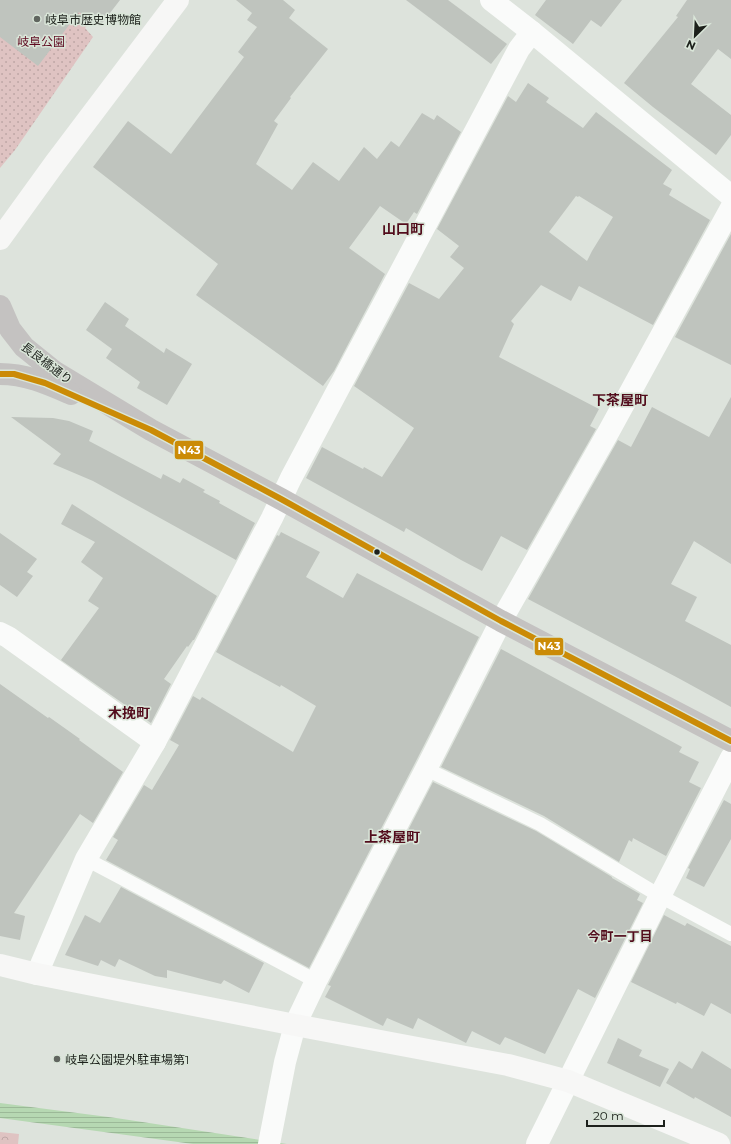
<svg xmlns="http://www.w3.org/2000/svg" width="731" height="1144" viewBox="0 0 731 1144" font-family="Montserrat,'Noto Sans JP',sans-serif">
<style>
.forest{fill:url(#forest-crowns)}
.park{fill:url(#park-dots)}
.water{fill:url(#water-rules)}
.building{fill:#bfc4be;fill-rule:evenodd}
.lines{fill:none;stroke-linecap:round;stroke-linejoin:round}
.lane{stroke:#fafbfa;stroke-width:14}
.street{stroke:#fafbfa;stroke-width:22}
.secondary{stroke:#f7f7f6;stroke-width:22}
.highway{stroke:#c4c2c1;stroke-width:22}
.bus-1-casing{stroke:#dae6d9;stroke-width:9}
.bus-1{stroke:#cb8b06;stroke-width:6}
.poi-dot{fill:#60655f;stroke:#dae6d9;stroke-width:1.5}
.bus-dot{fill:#1d211c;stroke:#dae6d9;stroke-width:1.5}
.labels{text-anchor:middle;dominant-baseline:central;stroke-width:3;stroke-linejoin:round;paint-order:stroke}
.poi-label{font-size:12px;fill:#1d211c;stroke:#dae6d9;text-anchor:start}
.park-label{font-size:12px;fill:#5f0920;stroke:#dae6d9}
.street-label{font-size:12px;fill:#1d211c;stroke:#dae6d9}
.neighbourhood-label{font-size:13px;font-weight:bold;fill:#520c1c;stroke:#dae6d9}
.quarter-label{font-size:14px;font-weight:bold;fill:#520c1c;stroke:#dae6d9}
.line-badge{stroke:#dae6d9;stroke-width:1.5}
.badge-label{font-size:11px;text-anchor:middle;font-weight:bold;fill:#fff}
</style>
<defs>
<pattern id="forest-crowns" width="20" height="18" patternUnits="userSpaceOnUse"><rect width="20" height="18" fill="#dfc3c2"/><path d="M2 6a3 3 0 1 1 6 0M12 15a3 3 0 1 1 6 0" fill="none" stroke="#bfa7a6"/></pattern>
<pattern id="park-dots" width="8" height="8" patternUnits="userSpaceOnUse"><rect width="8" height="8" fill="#dfc3c2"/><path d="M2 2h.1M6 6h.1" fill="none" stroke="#bfa7a6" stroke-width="1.8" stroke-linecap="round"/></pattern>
<pattern id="water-rules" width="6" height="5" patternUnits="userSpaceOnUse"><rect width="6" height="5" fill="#b6d8b2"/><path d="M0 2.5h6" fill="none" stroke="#9cb998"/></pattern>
</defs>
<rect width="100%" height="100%" fill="#dde3dc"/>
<path class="forest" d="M 0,1132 L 19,1134 L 18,1144 L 0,1144 Z"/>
<path class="park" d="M 0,0 L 109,0 L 85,28 L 93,37 L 15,150 L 0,168 Z"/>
<path class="water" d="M 0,1103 L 116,1118 L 287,1144 L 193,1144 L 0,1118 Z"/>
<g class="building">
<path d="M 0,0 L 120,0 L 100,26 L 79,12 L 38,66 L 0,37 Z"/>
<path d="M 236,0 L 283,0 L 295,10 L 289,18 L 328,49 L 290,97 L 291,98 L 274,121 L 278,124 L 256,164 L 292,190 L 313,162 L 339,181 L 364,147 L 377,159 L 391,141 L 399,147 L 422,113 L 434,120 L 437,115 L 461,132 L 417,214 L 414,212 L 406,224 L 380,206 L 349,248 L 385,274 L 334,371 L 323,386 L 196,295 L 218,264 L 93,167 L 128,121 L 171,154 L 244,57 L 238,52 L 257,27 L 247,20 L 252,13 Z"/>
<path d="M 406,0 L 448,0 L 507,44 L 491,64 Z"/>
<path d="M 546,0 L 622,0 L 601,27 L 591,20 L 573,44 L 535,15 Z"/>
<path d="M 687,0 L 731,0 L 731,59 L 718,49 L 691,84 L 731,115 L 731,135 L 716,155 L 653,107 L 624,83 L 678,17 L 676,16 Z"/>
<path d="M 528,83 L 549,98 L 546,102 L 583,128 L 596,112 L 672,170 L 663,184 L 672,189 L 669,195 L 710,220 L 653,325 L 579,286 L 571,301 L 541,285 L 511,321 L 514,324 L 499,357 L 599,409 L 590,426 L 596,429 L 527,550 L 501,536 L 482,571 L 461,560 L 406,528 L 404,532 L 306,478 L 322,447 L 363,469 L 364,467 L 382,477 L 414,428 L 354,386 L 409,283 L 439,299 L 464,268 L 450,257 L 459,246 L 437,229 L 508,96 L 516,102 ZM 576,196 L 578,197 L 579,196 L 613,217 L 592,251 L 587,261 L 549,232 Z"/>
<path d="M 731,234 L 731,365 L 675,337 Z"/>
<path d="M 105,302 L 129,319 L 125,326 L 164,353 L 166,348 L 192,364 L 167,405 L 137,388 L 140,382 L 106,358 L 112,349 L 86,330 Z"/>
<path d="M 731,397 L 731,564 L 694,541 L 671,584 L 697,597 L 685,621 L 731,645 L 731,707 L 680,679 L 528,599 L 618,440 L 631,447 L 652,407 L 709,437 Z"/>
<path d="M 11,417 L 53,418 L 69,421 L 93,431 L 89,441 L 161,479 L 163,474 L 180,483 L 183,478 L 205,490 L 203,492 L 220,501 L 219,503 L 255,523 L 236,560 L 93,481 L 53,464 L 61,454 Z"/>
<path d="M 72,504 L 217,596 L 194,640 L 193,640 L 188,647 L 187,646 L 164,679 L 171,684 L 151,723 L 61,660 L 99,608 L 88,601 L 103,578 L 81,562 L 95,542 L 61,524 Z"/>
<path d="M 281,532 L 320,552 L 306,577 L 343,598 L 357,573 L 479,637 L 415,763 L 309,968 L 106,860 L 118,840 L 113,837 L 144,785 L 152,790 L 179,745 L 170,740 L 193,696 L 200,700 L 202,697 L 293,752 L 316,706 L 281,685 L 280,687 L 216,652 L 277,535 L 279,536 Z"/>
<path d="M 0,533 L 37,559 L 27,572 L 33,576 L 17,597 L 0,585 Z"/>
<path d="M 501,649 L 682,747 L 679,752 L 699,762 L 689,782 L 701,788 L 666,856 L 633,838 L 632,842 L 629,840 L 619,862 L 544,816 L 441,767 Z"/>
<path d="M 0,684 L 48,718 L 49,717 L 80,739 L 79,740 L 123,772 L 93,823 L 80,814 L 14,913 L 25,916 L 20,940 L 0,936 Z"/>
<path d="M 433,782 L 536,831 L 612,877 L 612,878 L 640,894 L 637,900 L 643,903 L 595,998 L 578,989 L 545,1054 L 505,1037 L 500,1045 L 472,1031 L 466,1043 L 418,1018 L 413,1029 L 387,1018 L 383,1026 L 325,997 L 331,986 L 328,985 Z"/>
<path d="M 724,800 L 731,804 L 731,839 L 704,887 L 686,878 L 690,869 L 688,868 Z"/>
<path d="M 121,887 L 264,963 L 249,993 L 224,980 L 221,984 L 167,970 L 167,978 L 155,976 L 119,959 L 115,967 L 101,960 L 98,966 L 65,955 L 85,915 L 100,923 Z"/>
<path d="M 664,915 L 685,926 L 687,923 L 731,946 L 731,1014 L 711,1003 L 704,1016 L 677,1002 L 676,1004 L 631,982 Z"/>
<path d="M 618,1038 L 642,1050 L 639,1056 L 669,1069 L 660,1087 L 607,1063 Z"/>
<path d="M 702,1051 L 731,1069 L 731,1117 L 695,1097 L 694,1099 L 666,1083 L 679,1061 L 692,1069 Z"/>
</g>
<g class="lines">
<g class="lane">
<path d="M 426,769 L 540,824 L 660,896 L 731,934"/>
<path d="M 86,859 L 316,981"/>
</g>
<g class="street">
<path d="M 491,0 L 532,32 L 731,196"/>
<path d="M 0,633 L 8,637 L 155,742"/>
<path d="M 37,974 L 86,859 L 155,742 L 272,518 L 291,478 L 519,49 L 532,32"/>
<path d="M 269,1144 L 285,1062 L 295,1025 L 316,981 L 426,769 L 501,621 L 609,431 L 731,208"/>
<path d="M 537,1144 L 660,896 L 731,758"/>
</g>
<g class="secondary">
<path d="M 0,239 L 55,163 L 178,0"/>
<path d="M 0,965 L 37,974 L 295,1025 L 508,1065 L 568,1081 L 719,1144"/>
</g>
<g class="highway">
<path d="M 0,306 L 10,329 L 24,347 L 55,372 L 151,430 L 281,499 L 501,621 L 731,741"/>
<path d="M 0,374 C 26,374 48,384 71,394"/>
</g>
<g class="bus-1-casing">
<path id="bus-1" d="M 0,374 L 14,374 L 45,383 L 151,430 L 281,499 L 501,621 L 731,741"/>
</g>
<use href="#bus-1" class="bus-1"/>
</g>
<g class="poi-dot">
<circle cx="37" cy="19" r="4"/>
<circle cx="57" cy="1059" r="4"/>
</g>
<circle class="bus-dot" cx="377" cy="552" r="3.5"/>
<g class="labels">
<g class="poi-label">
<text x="45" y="19">岐阜市歴史博物館</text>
<text x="65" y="1059">岐阜公園堤外駐車場第1</text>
</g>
<g class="park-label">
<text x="41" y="41">岐阜公園</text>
</g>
<g class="street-label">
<text transform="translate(47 363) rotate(37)">長良橋通り</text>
</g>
<g class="neighbourhood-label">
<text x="620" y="936">今町一丁目</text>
</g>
<g class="quarter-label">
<text x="403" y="229">山口町</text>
<text x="620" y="400">下茶屋町</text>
<text x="129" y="713">木挽町</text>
<text x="392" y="837">上茶屋町</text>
</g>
</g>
<g class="line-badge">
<rect x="174" y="440" width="30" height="20" rx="4" fill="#cb8b06"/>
<rect x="534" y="637" width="30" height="19" rx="4" fill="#cb8b06"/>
</g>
<g class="badge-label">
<text x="189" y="454">N43</text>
<text x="549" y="650">N43</text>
</g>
<g transform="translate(695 36) rotate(204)" stroke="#dae6d9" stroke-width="3" paint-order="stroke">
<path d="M0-3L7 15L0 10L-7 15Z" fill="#1d211c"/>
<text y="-6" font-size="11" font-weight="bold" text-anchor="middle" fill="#1d211c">N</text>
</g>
<path d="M587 1120v6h77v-6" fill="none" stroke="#1d211c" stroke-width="2"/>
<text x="593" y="1120" font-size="12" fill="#1d211c" stroke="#dae6d9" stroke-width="3" paint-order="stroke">20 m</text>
</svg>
